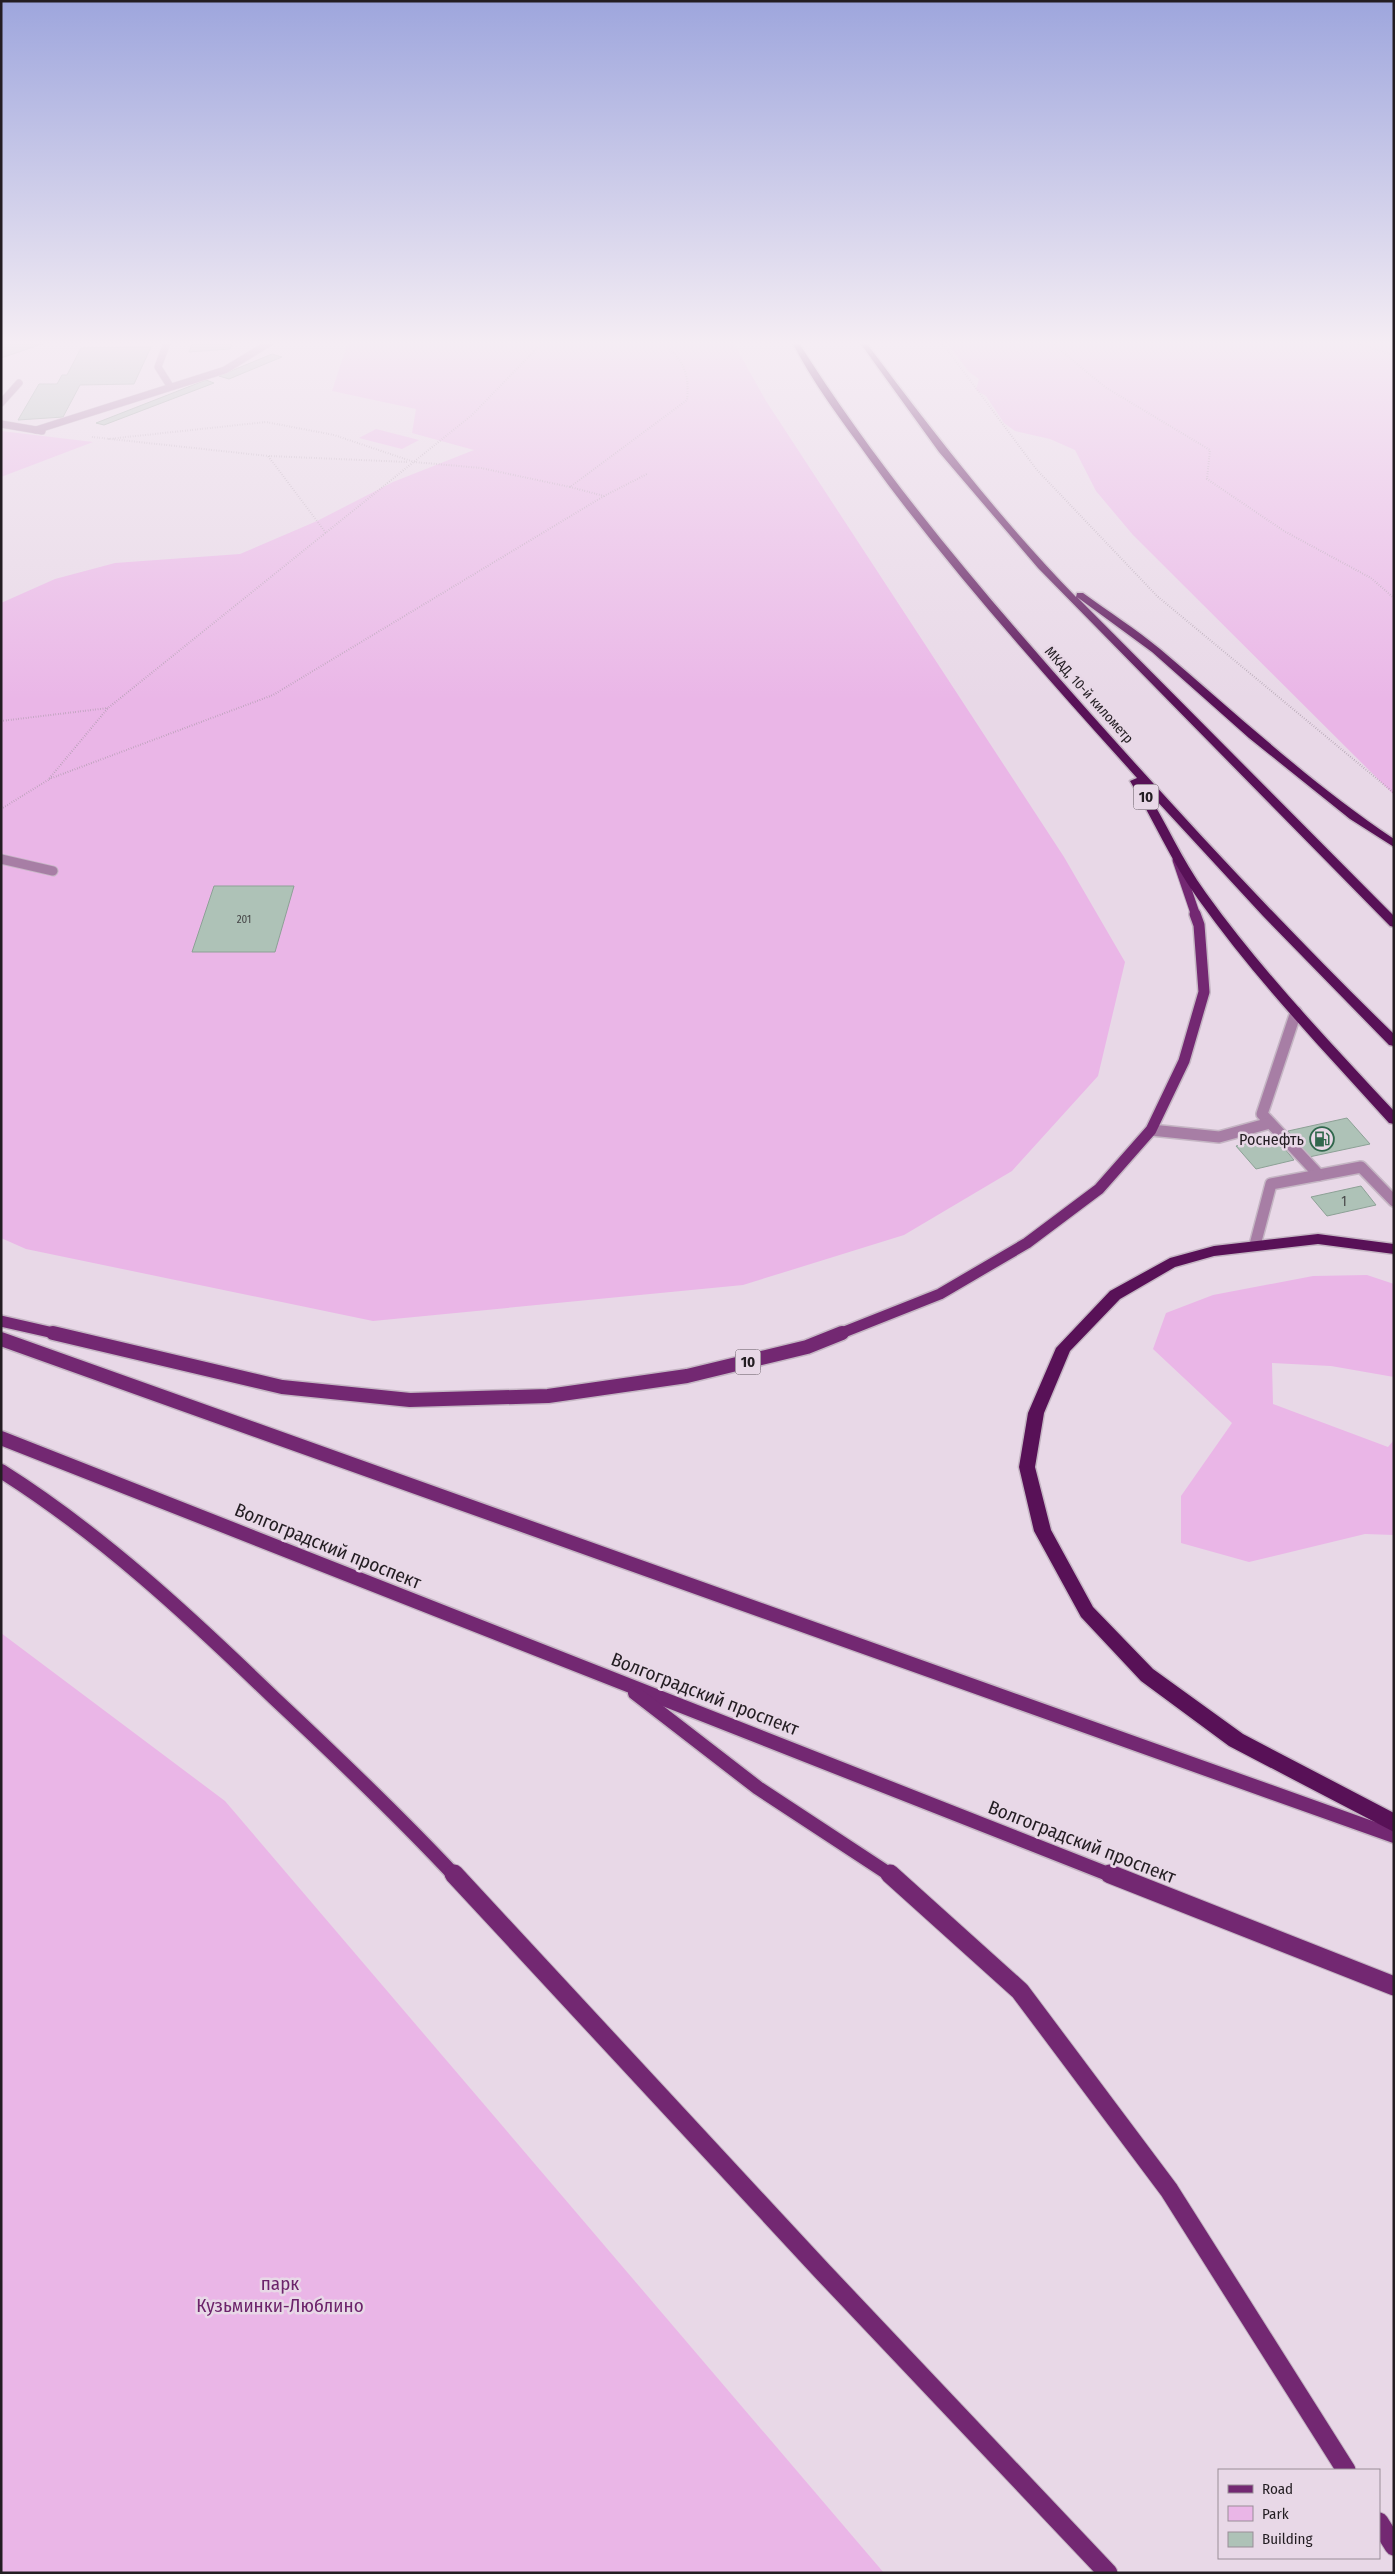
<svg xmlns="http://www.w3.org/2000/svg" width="1395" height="2574" viewBox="0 0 1395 2574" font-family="'Fira Sans Condensed',sans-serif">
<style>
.green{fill:#eab6e7}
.building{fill:#aec2b7;stroke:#8da196}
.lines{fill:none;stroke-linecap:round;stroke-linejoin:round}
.minor-far2-casing{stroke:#c5b6c4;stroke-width:8}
.minor-far1-casing{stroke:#c5b6c4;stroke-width:11}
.minor-casing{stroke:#c5b6c4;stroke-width:14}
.major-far3-casing{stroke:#c5b6c4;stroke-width:11}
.major-far2-casing{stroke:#c5b6c4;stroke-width:14}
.major-far1-casing{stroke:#c5b6c4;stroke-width:17}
.major-casing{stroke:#c5b6c4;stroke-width:21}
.highway-casing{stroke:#c5b6c4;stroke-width:3}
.path{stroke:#a598a4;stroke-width:2;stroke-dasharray:0.5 2;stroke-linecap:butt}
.minor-far2{stroke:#a77ea5;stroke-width:7}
.minor-far1{stroke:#a77ea5;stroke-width:9}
.minor{stroke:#a77ea5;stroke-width:11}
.major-far3{stroke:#732872;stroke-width:9}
.major-far2{stroke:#732872;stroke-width:11}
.major-far1{stroke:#732872;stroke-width:14}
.major{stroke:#732872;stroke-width:19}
.highway{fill:#581157;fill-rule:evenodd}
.labels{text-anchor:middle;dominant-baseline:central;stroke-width:5;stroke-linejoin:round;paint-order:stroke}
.far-number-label{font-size:11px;fill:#464647}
.far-street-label{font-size:14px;fill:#231d22;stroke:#e8d8e7}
.number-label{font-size:14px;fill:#464647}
.shield{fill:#e8d8e7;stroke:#5e555d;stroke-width:1}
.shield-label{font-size:15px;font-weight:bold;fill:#231d22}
.poi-label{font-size:16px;fill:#231d22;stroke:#e8d8e7;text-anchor:end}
.near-street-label{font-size:19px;fill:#231d22;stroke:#e8d8e7}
.near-park-label{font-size:19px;fill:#6c246b;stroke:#e8d8e7}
</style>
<rect width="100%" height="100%" fill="#e8d8e7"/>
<g class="green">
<path d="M 347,340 L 732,340 L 766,401 L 1064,857 L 1125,962 L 1098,1076 L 1012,1171 L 904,1235 L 743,1285 L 373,1321 L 26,1249 L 1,1238 L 1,603 L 55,579 L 115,563 L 240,554 L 317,521 L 393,482 L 474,450 L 412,433 L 416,409 L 332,391 L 346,348 Z"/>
<path d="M 947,340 L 1394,340 L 1394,795 L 1133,535 L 1096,491 L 1075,450 L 1050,439 L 1015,431 L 1004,423 L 986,396 L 976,390 L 979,379 L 969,372 L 947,343 Z"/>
<path d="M 376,429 L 419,440 L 402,449 L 359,438 Z"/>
<path d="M 1,431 L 93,442 L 1,477 Z"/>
<path d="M 1367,1275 L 1394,1284 L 1394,1377 L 1331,1366 L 1272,1363 L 1273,1404 L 1388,1447 L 1394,1440 L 1394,1535 L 1365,1534 L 1249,1562 L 1181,1543 L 1181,1496 L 1232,1423 L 1153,1349 L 1166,1313 L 1213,1295 L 1313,1276 Z"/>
<path d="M 1,1633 L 225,1801 L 884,2573 L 1,2573 Z"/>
</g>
<g class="building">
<path d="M 14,340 L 54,340 L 1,358 L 1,344 Z"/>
<path d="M 194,340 L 233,340 L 230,349 L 189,352 Z"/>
<path d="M 151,347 L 134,384 L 80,385 L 63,417 L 18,420 L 39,384 L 57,384 L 62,375 L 67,375 L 81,348 Z"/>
<path d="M 272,354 L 282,357 L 229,379 L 219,376 Z"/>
<path d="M 206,380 L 214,383 L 104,425 L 96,423 Z"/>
<path d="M 214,886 L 294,886 L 275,952 L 192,952 Z"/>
<path d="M 1347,1118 L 1370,1144 L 1309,1157 L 1288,1131 Z"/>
<path d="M 1275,1137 L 1294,1160 L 1256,1169 L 1236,1146 Z"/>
<path d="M 1361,1186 L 1376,1205 L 1327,1216 L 1311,1197 Z"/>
</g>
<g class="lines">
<g class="minor-far2-casing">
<g id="minor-far2">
<path d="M 168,340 L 158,367 L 170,386"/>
<path d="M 1,403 L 19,383"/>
<path d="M 1,424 L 42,431"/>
<path d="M 36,430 L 225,370 L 274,340"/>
</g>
</g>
<g class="minor-far1-casing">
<path id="minor-far1" d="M 1,859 L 53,871"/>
</g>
<g class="minor-casing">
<g id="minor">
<path d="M 1296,1012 L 1262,1114 L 1319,1175 L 1361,1167 L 1394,1201"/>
<path d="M 1151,1130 L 1219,1137 L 1270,1123"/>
<path d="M 1255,1245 L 1271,1184 L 1319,1175"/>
</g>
</g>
<g class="major-far3-casing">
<path id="major-far3" d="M 1177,860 L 1196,916"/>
</g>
<g class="major-far2-casing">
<g id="major-far2">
<path d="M 1,1321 L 58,1334"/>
<path d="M 839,1334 L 940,1294 L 1027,1243 L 1099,1189 L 1151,1130 L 1184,1061 L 1204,992 L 1199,925 L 1195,914"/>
</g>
</g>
<g class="major-far1-casing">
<g id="major-far1">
<path d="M 53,1333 L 282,1387 L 410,1400 L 548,1396 L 687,1376 L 807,1347 L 842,1333"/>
<path d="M 1,1339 L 1394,1836"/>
<path d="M 1,1438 L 1113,1876"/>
<path d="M 1,1471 C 101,1534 189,1616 274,1698 C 336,1756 397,1814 455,1876"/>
<path d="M 635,1693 L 758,1788 L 892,1876"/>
</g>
</g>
<g class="major-casing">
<g id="major">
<path d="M 454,1874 L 823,2272 L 1108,2573"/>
<path d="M 890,1874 L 1020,1991 L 1169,2190 L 1346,2470"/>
<path d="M 1110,1874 L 1394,1986"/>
<path d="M 1379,2522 L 1394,2546"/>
</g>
</g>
<g class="highway-casing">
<g id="highway">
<path d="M 791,340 L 797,340 C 882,475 984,594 1090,713 C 1188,823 1288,931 1394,1034 L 1394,1046 L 1389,1045 L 1263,916 L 1143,786 C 1166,821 1181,859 1206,893 C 1262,971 1329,1041 1394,1111 L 1394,1124 L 1389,1123 C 1323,1050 1255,979 1198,899 C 1170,860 1154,820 1130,781 L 1137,778 C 1045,675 951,572 870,460 C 842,421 812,382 791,340 Z"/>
<path d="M 858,340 L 864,340 C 931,429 998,517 1076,597 L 1077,593 L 1083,593 C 1109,612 1136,629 1160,649 C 1237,714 1310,783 1394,839 L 1394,847 L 1350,819 L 1249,738 L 1152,652 L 1077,597 L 1394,916 L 1394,927 L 1390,926 L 1038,568 L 939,452 Z"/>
<path d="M 1318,1234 L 1394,1244 L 1394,1254 L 1318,1244 L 1214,1256 L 1175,1267 L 1120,1299 L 1070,1351 L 1044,1413 L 1035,1467 L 1051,1530 L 1093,1607 L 1153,1669 L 1243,1734 L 1394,1813 L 1394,1832 L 1229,1746 L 1141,1681 L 1081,1617 L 1034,1531 L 1019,1467 L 1028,1413 L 1056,1348 L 1110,1291 L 1170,1258 L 1214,1246 Z"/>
</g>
</g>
<g class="path">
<path d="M 940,340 L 1037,470 L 1157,596 L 1394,793"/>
<path d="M 1048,340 L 1105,387 L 1210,450 L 1207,479 L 1284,531 L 1371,578 L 1394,598"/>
<path d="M 1344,340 L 1394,355"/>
<path d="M 92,437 L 268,456 L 326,533"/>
<path d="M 108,439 L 266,422 L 334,435 L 414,462 L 481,468 L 570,487 L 687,400 C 690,372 682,358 660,340"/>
<path d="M 269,456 L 407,462"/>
<path d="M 570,487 L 604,496 L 647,474"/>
<path d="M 1,721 L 108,708"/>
<path d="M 49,779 L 273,695 L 604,496"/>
<path d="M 1,809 L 48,780 L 108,708 L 472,415 L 545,340"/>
</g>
<use href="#minor-far2" class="minor-far2"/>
<use href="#minor-far1" class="minor-far1"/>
<use href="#minor" class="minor"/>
<use href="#major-far3" class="major-far3"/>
<use href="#major-far2" class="major-far2"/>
<use href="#major-far1" class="major-far1"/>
<use href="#major" class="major"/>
<use href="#highway" class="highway"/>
</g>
<linearGradient id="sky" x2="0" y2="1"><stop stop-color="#9ea6dd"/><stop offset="0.49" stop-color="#f5edf4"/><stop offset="1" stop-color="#f5edf4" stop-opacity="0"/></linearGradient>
<rect width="1395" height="700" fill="url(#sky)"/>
<defs>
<g id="fuel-ring" transform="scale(1.25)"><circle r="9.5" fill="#e8d8e7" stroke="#31674d" stroke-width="1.5"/><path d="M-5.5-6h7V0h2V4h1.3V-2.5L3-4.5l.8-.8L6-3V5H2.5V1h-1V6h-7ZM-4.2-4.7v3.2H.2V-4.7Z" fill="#31674d"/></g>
</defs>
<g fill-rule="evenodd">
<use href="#fuel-ring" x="1322" y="1139"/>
</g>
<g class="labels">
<g class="far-number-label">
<text x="244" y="919">201</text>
</g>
<g class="far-street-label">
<text transform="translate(1089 695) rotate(48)">МКАД, 10-й километр</text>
</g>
<g class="number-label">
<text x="1344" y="1201">1</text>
</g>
<g class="shield">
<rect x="1133.5" y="784.5" width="25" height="25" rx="4"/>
<rect x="735.5" y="1349.5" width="25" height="25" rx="4"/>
</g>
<g class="shield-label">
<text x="1146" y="797">10</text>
<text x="748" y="1362">10</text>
</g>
<g class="poi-label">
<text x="1304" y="1139">Роснефть</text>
</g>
<g class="near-street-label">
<text transform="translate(328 1546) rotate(22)">Волгоградский проспект</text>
<text transform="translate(705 1694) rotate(21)">Волгоградский проспект</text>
<text transform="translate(1082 1842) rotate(21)">Волгоградский проспект</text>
</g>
<g class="near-park-label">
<text x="280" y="2283">парк<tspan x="280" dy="22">Кузьминки-Люблино</tspan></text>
</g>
</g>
<rect width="1395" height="2574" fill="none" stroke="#231d22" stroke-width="5"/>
<rect x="1218" y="2469" width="162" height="90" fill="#e8d8e7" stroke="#998d98"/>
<rect x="1228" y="2485" width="25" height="8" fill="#732872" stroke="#998d98"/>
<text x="1262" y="2494" font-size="15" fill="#231d22">Road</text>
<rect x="1228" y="2506" width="25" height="15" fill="#eab6e7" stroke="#998d98"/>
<text x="1262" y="2519" font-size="15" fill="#231d22">Park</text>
<rect x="1228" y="2532" width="25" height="15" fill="#aec2b7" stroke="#998d98"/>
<text x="1262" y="2544" font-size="15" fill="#231d22">Building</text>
</svg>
